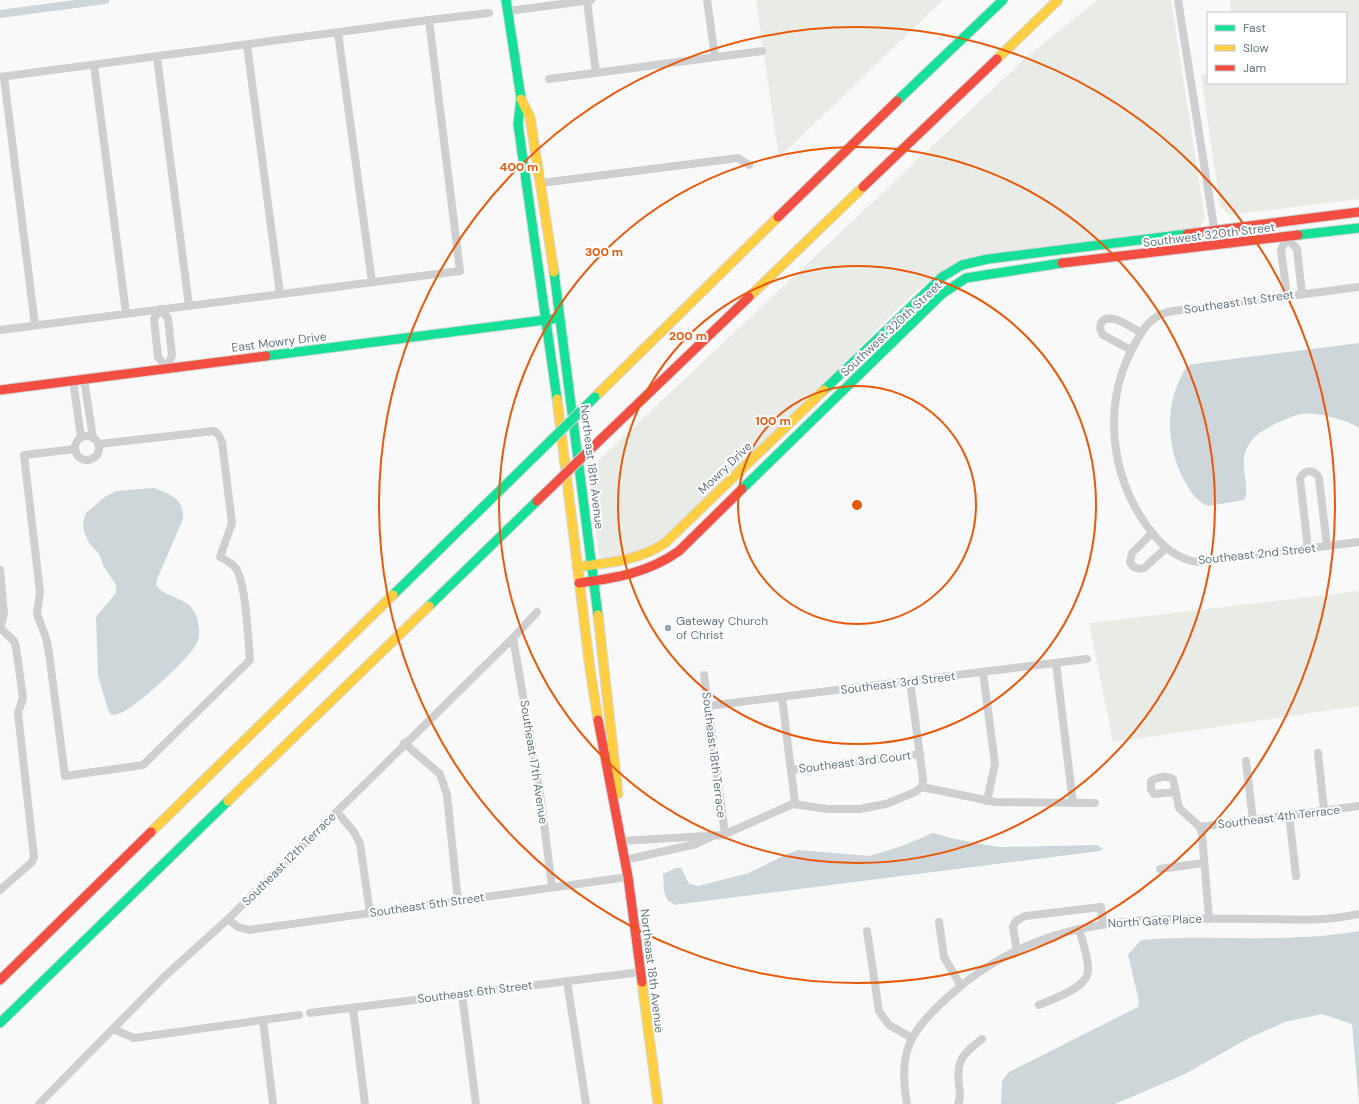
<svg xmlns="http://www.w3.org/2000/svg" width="1359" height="1104" viewBox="0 0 1359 1104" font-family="'DM Sans',sans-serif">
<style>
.green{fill:#e8ebe6}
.water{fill:#ced6d9}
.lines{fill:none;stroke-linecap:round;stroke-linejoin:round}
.canal{stroke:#ced6d9;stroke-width:8}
.fast-casing{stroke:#d5d6d7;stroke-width:11}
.slow-casing{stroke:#d5d6d7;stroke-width:11}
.jam-casing{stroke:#d5d6d7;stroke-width:11}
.street{stroke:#cecfd0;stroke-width:8}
.fast{stroke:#16e098;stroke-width:9}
.slow{stroke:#ffcf43;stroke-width:9}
.jam{stroke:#f24e42;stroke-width:9}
.fast-bridge-casing{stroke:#d5d6d6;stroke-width:11;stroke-linecap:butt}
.jam-bridge-casing{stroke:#d5d6d6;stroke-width:11;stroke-linecap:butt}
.fast-bridge{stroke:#16e098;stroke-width:9}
.jam-bridge{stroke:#f24e42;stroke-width:9}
.ring{fill:none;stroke:#e8590c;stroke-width:2}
.poi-dot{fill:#99a4ac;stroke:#fff;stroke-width:1.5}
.labels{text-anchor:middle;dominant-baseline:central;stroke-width:4;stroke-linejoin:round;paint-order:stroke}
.street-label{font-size:12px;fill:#657683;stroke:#fff}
.poi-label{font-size:12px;fill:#657683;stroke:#fff;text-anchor:start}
.centre{fill:#e8590c;stroke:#fff;stroke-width:2}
.ring-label{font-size:12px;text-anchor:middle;font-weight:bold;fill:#e8590c;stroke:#fff;stroke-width:4;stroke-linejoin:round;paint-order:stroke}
</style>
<rect width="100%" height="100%" fill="#f9f9f9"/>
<g class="green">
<path d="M 756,0 L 943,0 L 779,158 Z"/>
<path d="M 1098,0 L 1171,0 L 1205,219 L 1199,228 L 961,260 C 923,279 884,323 854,353 C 796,410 739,466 681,523 L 658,543 L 636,554 L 604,559 L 599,555 L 589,469 L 1030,54 Z"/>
<path d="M 1230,0 L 1359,0 L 1359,199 L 1229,215 L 1220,206 L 1201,75 L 1208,74 L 1208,83 L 1346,83 L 1346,13 L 1231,13 Z"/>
<path d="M 1359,591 L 1359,706 L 1113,742 L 1089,623 Z"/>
</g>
<g class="water">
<path d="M 1359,343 L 1359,428 C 1350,420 1313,411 1301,414 C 1290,416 1265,428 1257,435 C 1252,439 1249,444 1246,450 C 1239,466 1251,489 1244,500 L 1208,506 C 1197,502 1191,492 1185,482 C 1168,451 1164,412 1180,379 C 1183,373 1185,366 1193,364 Z"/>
<path d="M 154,488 C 171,495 184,498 183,519 L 157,579 L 156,585 C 166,599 188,597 195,613 C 199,620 201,636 197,643 C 191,657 138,705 123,712 C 119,714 115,715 111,715 L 108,710 L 98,676 L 96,617 L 116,593 L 116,585 L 104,567 L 99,554 L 89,543 L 84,531 L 83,522 L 86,513 L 106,496 L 116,491 Z"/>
<path d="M 933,833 L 955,839 L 998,847 L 1097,845 L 1103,849 L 1100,851 L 681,904 L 676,905 L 668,901 L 664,891 L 663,874 L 676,868 L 681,868 L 689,884 L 698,886 L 749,873 L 787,854 L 799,850 L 869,856 L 902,846 Z"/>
<path d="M 1359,931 L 1359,1104 L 1352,1024 L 1322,1014 L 1285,1022 L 1249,1038 L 1183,1075 L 1115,1104 L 1001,1104 L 1002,1081 L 1009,1072 L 1138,1007 L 1139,1001 L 1128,955 L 1141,940 C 1213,934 1287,944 1359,931 Z"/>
</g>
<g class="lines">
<path class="canal" d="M 0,14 L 105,0"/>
<g class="fast-casing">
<g id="fast">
<path d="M 506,0 L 521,98 L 518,124 L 557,399"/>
<path d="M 897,101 L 1003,0"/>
<path d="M 1298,235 L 1359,228"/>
<path d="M 554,272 L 598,615"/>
<path d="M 266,356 L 553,319"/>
<path d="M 824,390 L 942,277 L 962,265 L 988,259 L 1187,234"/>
<path d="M 742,489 L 942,294 L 966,278 L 1062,263"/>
<path d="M 393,595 L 533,458"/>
<path d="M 429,606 L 537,501"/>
<path d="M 0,1023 L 228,801"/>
</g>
</g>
<g class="slow-casing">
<g id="slow">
<path d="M 997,59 L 1058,0"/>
<path d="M 521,99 L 530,117 L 554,272"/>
<path d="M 749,297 L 863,187"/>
<path d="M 595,397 L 778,217"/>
<path d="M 557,399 L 590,669 L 598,720"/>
<path d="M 577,567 C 608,563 638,561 665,543 L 824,390"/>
<path d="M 598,615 L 618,794"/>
<path d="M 228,801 L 429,606"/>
<path d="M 151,832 L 393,595"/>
<path d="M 642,982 L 658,1104"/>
</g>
</g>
<g class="jam-casing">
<g id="jam">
<path d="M 863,187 L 997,59"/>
<path d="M 778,217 L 897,101"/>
<path d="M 1187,234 L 1359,212"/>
<path d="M 1062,263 L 1298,235"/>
<path d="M 0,390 L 266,356"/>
<path d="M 600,440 L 749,297"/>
<path d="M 579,583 C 616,578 648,573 679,551 L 742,489"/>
<path d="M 598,720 L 628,877 L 642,982"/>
<path d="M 0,980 L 151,832"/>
</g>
</g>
<g class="street">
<path d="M 707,0 L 715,57"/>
<path d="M 1178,0 L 1217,246"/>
<path d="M 587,1 L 596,73"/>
<path d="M 508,11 L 591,0"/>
<path d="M 429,20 L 489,13"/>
<path d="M 338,33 L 372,282"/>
<path d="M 247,45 L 280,294"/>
<path d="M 157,57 L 189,306"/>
<path d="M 94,65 L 126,313"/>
<path d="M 0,77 L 429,20 L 460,271 L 0,330"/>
<path d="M 4,77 L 35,325"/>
<path d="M 549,79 L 762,51"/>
<path d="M 541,183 L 738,158 L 749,165"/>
<path d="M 1359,287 L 1173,311 C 1154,314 1145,325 1136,342 C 1102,400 1109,473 1147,526 C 1160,544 1175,559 1198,562 L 1359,542"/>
<path d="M 1287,296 L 1281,250 L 1287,238 L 1297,249 L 1302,294"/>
<path d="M 160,309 L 168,318 L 172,355 L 167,368 L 158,357 L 154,319 Z"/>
<path d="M 1131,350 L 1103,335 C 1101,332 1099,328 1101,323 C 1109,310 1132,328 1141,333"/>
<path d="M 84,379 L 93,438"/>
<path d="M 73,380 L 81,437"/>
<circle cx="87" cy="448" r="12"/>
<path d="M 75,449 L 24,455 L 40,592 L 37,614 L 46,638 L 49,653 L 65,776 L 143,765 L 250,660 C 248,638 246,587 237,570 C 234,564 226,560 220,557 L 232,523 L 222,442 L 218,434 L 214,431 L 99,444"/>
<path d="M 1152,533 L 1132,553 L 1130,562 C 1133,568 1137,570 1144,568 L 1166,548"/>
<path d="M 1308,549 L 1300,479 C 1304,469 1314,469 1319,478 L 1327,546"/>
<path d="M 0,570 L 4,614 L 0,628"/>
<path d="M 0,628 L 14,641 L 16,647 L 23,698 L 18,713 L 34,857 L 32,862 L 0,890"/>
<path d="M 513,638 L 541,800 L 552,887"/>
<path d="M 1056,663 L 1073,803"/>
<path d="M 983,672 L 995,764 L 987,801"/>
<path d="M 704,675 L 725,834"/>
<path d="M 910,681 L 923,779 L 922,787"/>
<path d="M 782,697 L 795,803"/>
<path d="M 708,706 L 1087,659"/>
<path d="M 404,743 L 440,774 L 447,795 L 458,901"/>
<path d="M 1318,753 L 1324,810"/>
<path d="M 1246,761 L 1253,820"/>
<path d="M 791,770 L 920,754"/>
<path d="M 922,787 L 995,802 L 1095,803"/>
<path d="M 1176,792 L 1154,794 L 1151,789 L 1151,781 C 1157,777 1167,775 1173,779 L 1179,808 L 1200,827 L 1202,834 L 1209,919"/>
<path d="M 337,812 L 354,832 L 360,844 L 370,913"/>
<path d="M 1289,814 L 1296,876"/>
<path d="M 1200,827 L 1359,806"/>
<path d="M 622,841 L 723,835 L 793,804 L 828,809 L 859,809 L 886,804 L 915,792 L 922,787"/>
<path d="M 625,860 L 696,844 L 711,837"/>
<path d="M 1160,869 L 1203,863"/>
<path d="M 228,919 L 238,927 L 249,930 L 628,877"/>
<path d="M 939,922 L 944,957 L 961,986"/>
<path d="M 867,931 L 879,1011 L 889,1025 L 912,1038"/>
<path d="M 1017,951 L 1013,927 L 1016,921 L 1025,916 L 1101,907 L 1103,924"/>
<path d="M 567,981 L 586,1104"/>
<path d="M 462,994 L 476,1104"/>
<path d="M 1039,1005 C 1053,999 1087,988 1088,971 C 1089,958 1082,941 1079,929"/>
<path d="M 353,1008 L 365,1104"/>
<path d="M 310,1013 L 641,972"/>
<path d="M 263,1020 L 273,1104"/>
<path d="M 113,1029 L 134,1038 L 299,1015"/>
<path d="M 39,1104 L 164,977 L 228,919 L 513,638 L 537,612"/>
<path d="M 907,1104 C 898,1049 910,1032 949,996 C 1041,913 1142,918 1257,919 C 1291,919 1325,922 1359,914"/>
<path d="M 958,1104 C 961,1098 960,1092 959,1085 C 956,1059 963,1054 982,1039"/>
</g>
<use href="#fast" class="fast"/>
<use href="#slow" class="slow"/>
<use href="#jam" class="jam"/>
<g class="fast-bridge-casing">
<path id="fast-bridge" d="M 533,458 L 595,397"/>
</g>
<g class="jam-bridge-casing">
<path id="jam-bridge" d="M 537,501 L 600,440"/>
</g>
<use href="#fast-bridge" class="fast-bridge"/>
<use href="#jam-bridge" class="jam-bridge"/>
</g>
<g class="ring">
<circle cx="857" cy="505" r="119"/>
<circle cx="857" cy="505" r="239"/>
<circle cx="857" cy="505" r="358"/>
<circle cx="857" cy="505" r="478"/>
</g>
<circle class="poi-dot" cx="668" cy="628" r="4"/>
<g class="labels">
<g class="street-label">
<text transform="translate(1209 235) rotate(-7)">Southwest 320th Street</text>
<text transform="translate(1239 302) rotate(-8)">Southeast 1st Street</text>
<text transform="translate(891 329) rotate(-43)">Southwest 320th Street</text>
<text transform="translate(279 342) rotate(-7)">East Mowry Drive</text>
<text transform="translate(592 467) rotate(83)">Northeast 18th Avenue</text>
<text transform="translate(725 468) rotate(-44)">Mowry Drive</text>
<text transform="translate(1257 554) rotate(-6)">Southeast 2nd Street</text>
<text transform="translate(898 683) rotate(-7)">Southeast 3rd Street</text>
<text transform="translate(714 755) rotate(83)">Southeast 18th Terrace</text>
<text transform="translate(534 762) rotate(81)">Southeast 17th Avenue</text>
<text transform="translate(855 762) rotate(-7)">Southeast 3rd Court</text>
<text transform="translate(1279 817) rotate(-7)">Southeast 4th Terrace</text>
<text transform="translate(289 859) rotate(-45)">Southeast 12th Terrace</text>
<text transform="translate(427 905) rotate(-8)">Southeast 5th Street</text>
<text transform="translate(1155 921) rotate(-3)">North Gate Place</text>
<text transform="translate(652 971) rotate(83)">Northeast 18th Avenue</text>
<text transform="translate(475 992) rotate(-7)">Southeast 6th Street</text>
</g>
<g class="poi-label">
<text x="676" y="621">Gateway Church<tspan x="676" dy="14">of Christ</tspan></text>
</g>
</g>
<circle cx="857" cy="505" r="6" class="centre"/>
<g class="ring-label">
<text x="519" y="171">400 m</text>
<text x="604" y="256">300 m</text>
<text x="688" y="340">200 m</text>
<text x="773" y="425">100 m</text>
</g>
<rect x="1207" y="12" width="140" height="72" fill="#ffffff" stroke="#c1c8cd"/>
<rect x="1215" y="25" width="20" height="6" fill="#16e098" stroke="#c1c8cd"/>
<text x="1243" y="32" font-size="12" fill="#657683">Fast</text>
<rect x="1215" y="45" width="20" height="6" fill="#ffcf43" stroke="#c1c8cd"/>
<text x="1243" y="52" font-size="12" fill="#657683">Slow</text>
<rect x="1215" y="65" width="20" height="6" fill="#f24e42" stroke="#c1c8cd"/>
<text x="1243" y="72" font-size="12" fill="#657683">Jam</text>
</svg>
